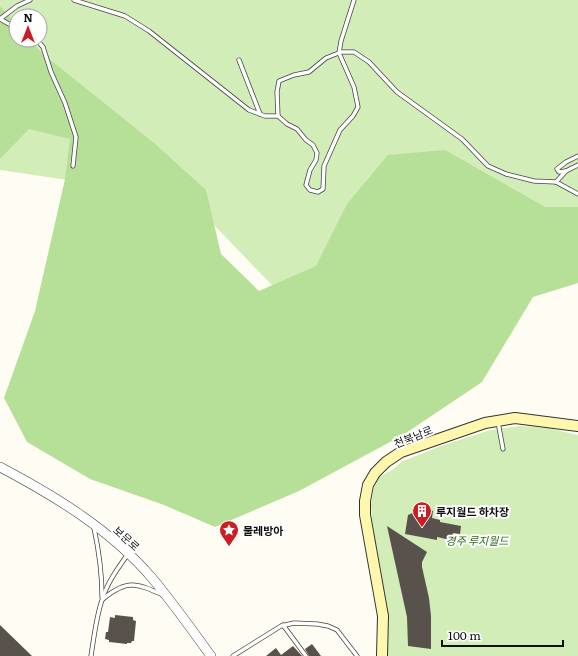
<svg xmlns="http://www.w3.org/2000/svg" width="578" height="656" viewBox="0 0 578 656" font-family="Literata,'Noto Sans KR',serif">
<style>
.green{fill:#d3edb9;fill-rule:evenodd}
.forest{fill:#b6df97}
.building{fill:#59514b}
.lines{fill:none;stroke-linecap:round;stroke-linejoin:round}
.service-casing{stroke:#434343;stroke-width:5}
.tertiary-casing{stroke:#434343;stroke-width:10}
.secondary-casing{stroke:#323232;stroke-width:12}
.service{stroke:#fff;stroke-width:3.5}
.tertiary{stroke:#fff;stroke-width:9}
.secondary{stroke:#fff7ae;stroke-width:10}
.labels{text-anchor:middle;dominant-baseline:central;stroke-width:4;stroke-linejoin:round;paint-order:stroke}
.street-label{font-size:11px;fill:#101010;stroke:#fff}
.poi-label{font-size:11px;font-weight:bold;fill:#101010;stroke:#fff;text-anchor:start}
.park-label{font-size:11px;font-style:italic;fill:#2b6d1a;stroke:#fff}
</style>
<rect width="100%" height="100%" fill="#fffdf3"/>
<g class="green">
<path d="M 0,0 L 578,0 L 578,256 L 317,332 L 188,198 L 0,170 ZM 16,16 L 40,16 L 40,40 L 16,40 Z"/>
<path d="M 520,426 L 548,428 L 578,435 L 578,656 L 385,656 L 388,616 L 373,536 L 371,504 L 374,488 L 379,477 L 392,470 L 403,461 L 441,446 L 490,430 Z"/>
</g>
<path class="forest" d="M 0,6 L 16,24 L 16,40 L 30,40 L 43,54 L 154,143 L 206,190 L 221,254 L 259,291 L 316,266 L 347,204 L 388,155 L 445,150 L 545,207 L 578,207 L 578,283 L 533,297 L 482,382 L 403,435 L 299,491 L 215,527 L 164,505 L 90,479 L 27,442 L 4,398 L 35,311 L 65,179 L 70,139 L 29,129 L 0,159 Z"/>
<g class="building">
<path d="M 424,508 L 433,511 L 432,518 L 440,520 L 440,522 L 461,526 L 460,534 L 453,533 L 451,540 L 437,537 L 437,540 L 405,534 L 408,515 Z"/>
<path d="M 387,526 L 427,552 L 422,562 L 422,567 L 429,598 L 431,616 L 431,649 L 408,646 L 407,617 Z"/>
<path d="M 115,615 L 133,617 L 133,620 L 136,621 L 134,641 L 132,641 L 131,643 L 127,643 L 127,644 L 109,642 L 109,640 L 105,639 L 106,632 L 108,632 L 110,617 L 115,618 Z"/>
<path d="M 0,625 L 32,656 L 0,656 Z"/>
<path d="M 312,644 L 321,656 L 309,656 L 305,649 Z"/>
<path d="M 293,646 L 302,656 L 266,656 L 276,648 L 281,655 Z"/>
</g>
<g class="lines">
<g class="service-casing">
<g id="service">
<path d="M 74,0 L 125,16 L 149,31 L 249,110 L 265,116 L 278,116 L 277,92 L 279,81 L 294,75 L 309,72 L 326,58 L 341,52 L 354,52 L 369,62 L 397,92 L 462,139 L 488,166 L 506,174 L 534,181 L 556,182"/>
<path d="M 0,19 L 17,6 L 30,0"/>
<path d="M 0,19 L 16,28"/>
<path d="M 37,40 L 43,47 L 51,72 L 65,103 L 76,137 L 73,166"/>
<path d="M 239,60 L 260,114"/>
<path d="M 278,116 L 287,124 L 297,129 L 306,140 L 313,145 L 317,153 L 316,160 L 310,170 L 306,185 L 310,190 L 318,192 L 323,189 L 324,166 L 340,130 L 353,116 L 358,107 L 354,87 L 339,53 L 341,41 L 354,0"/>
<path d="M 578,165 L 566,171 L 556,182 L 578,194"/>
<path d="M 566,171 L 559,172 L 557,169 L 566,162 L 578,156"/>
<path d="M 498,422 L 503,449"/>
<path d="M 94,528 C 99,551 102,573 102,597"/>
<path d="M 103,599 C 127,579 136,583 163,595"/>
<path d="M 283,625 L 306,656"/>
<path d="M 91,656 C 94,637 96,618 102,600 C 107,583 118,568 128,554"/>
<path d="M 233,656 L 281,626 L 294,623 L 317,624 L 328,626 L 337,630 L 357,656"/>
</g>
</g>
<g class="tertiary-casing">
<path id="tertiary" d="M 0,467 C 55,496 111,530 152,578 C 173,603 192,630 211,656"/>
</g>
<g class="secondary-casing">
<path id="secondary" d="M 382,656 L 383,616 L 365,515 L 365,501 L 368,485 L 375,473 L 386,462 L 401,452 L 485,423 L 515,418 L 578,426"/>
</g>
<use href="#service" class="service"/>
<use href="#tertiary" class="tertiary"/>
<use href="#secondary" class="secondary"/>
</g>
<defs>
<g id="building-pin" transform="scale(1)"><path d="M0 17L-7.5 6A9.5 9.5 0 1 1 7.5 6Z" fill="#cb1d24" stroke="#fff"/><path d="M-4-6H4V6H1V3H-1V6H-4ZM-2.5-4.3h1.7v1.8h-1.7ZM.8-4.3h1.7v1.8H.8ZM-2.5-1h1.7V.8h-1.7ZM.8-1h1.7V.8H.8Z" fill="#fff"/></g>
<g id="sight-pin" transform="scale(1)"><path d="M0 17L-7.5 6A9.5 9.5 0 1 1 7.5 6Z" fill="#cb1d24" stroke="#fff"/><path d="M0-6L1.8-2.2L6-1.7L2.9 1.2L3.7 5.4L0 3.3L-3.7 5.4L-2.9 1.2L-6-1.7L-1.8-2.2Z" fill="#fff"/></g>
</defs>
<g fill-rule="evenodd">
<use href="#building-pin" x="422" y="511"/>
<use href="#sight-pin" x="229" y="530"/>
</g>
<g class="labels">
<g class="street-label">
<text transform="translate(413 436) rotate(-22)">천북남로</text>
<text transform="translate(127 538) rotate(42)">보문로</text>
</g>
<g class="poi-label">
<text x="436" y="511">루지월드 하차장</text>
<text x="243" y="530">물레방아</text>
</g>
<g class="park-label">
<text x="477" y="540">경주 루지월드</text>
</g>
</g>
<g transform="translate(28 28)"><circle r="19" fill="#ffffff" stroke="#9f9f9f"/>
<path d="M0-3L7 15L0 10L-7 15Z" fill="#cb1d24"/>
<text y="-6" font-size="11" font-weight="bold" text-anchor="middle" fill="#101010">N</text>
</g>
<path d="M442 640v6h121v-6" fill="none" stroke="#101010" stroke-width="2"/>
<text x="448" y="640" font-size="12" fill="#101010" stroke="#ffffff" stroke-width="3" paint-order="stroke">100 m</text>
</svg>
